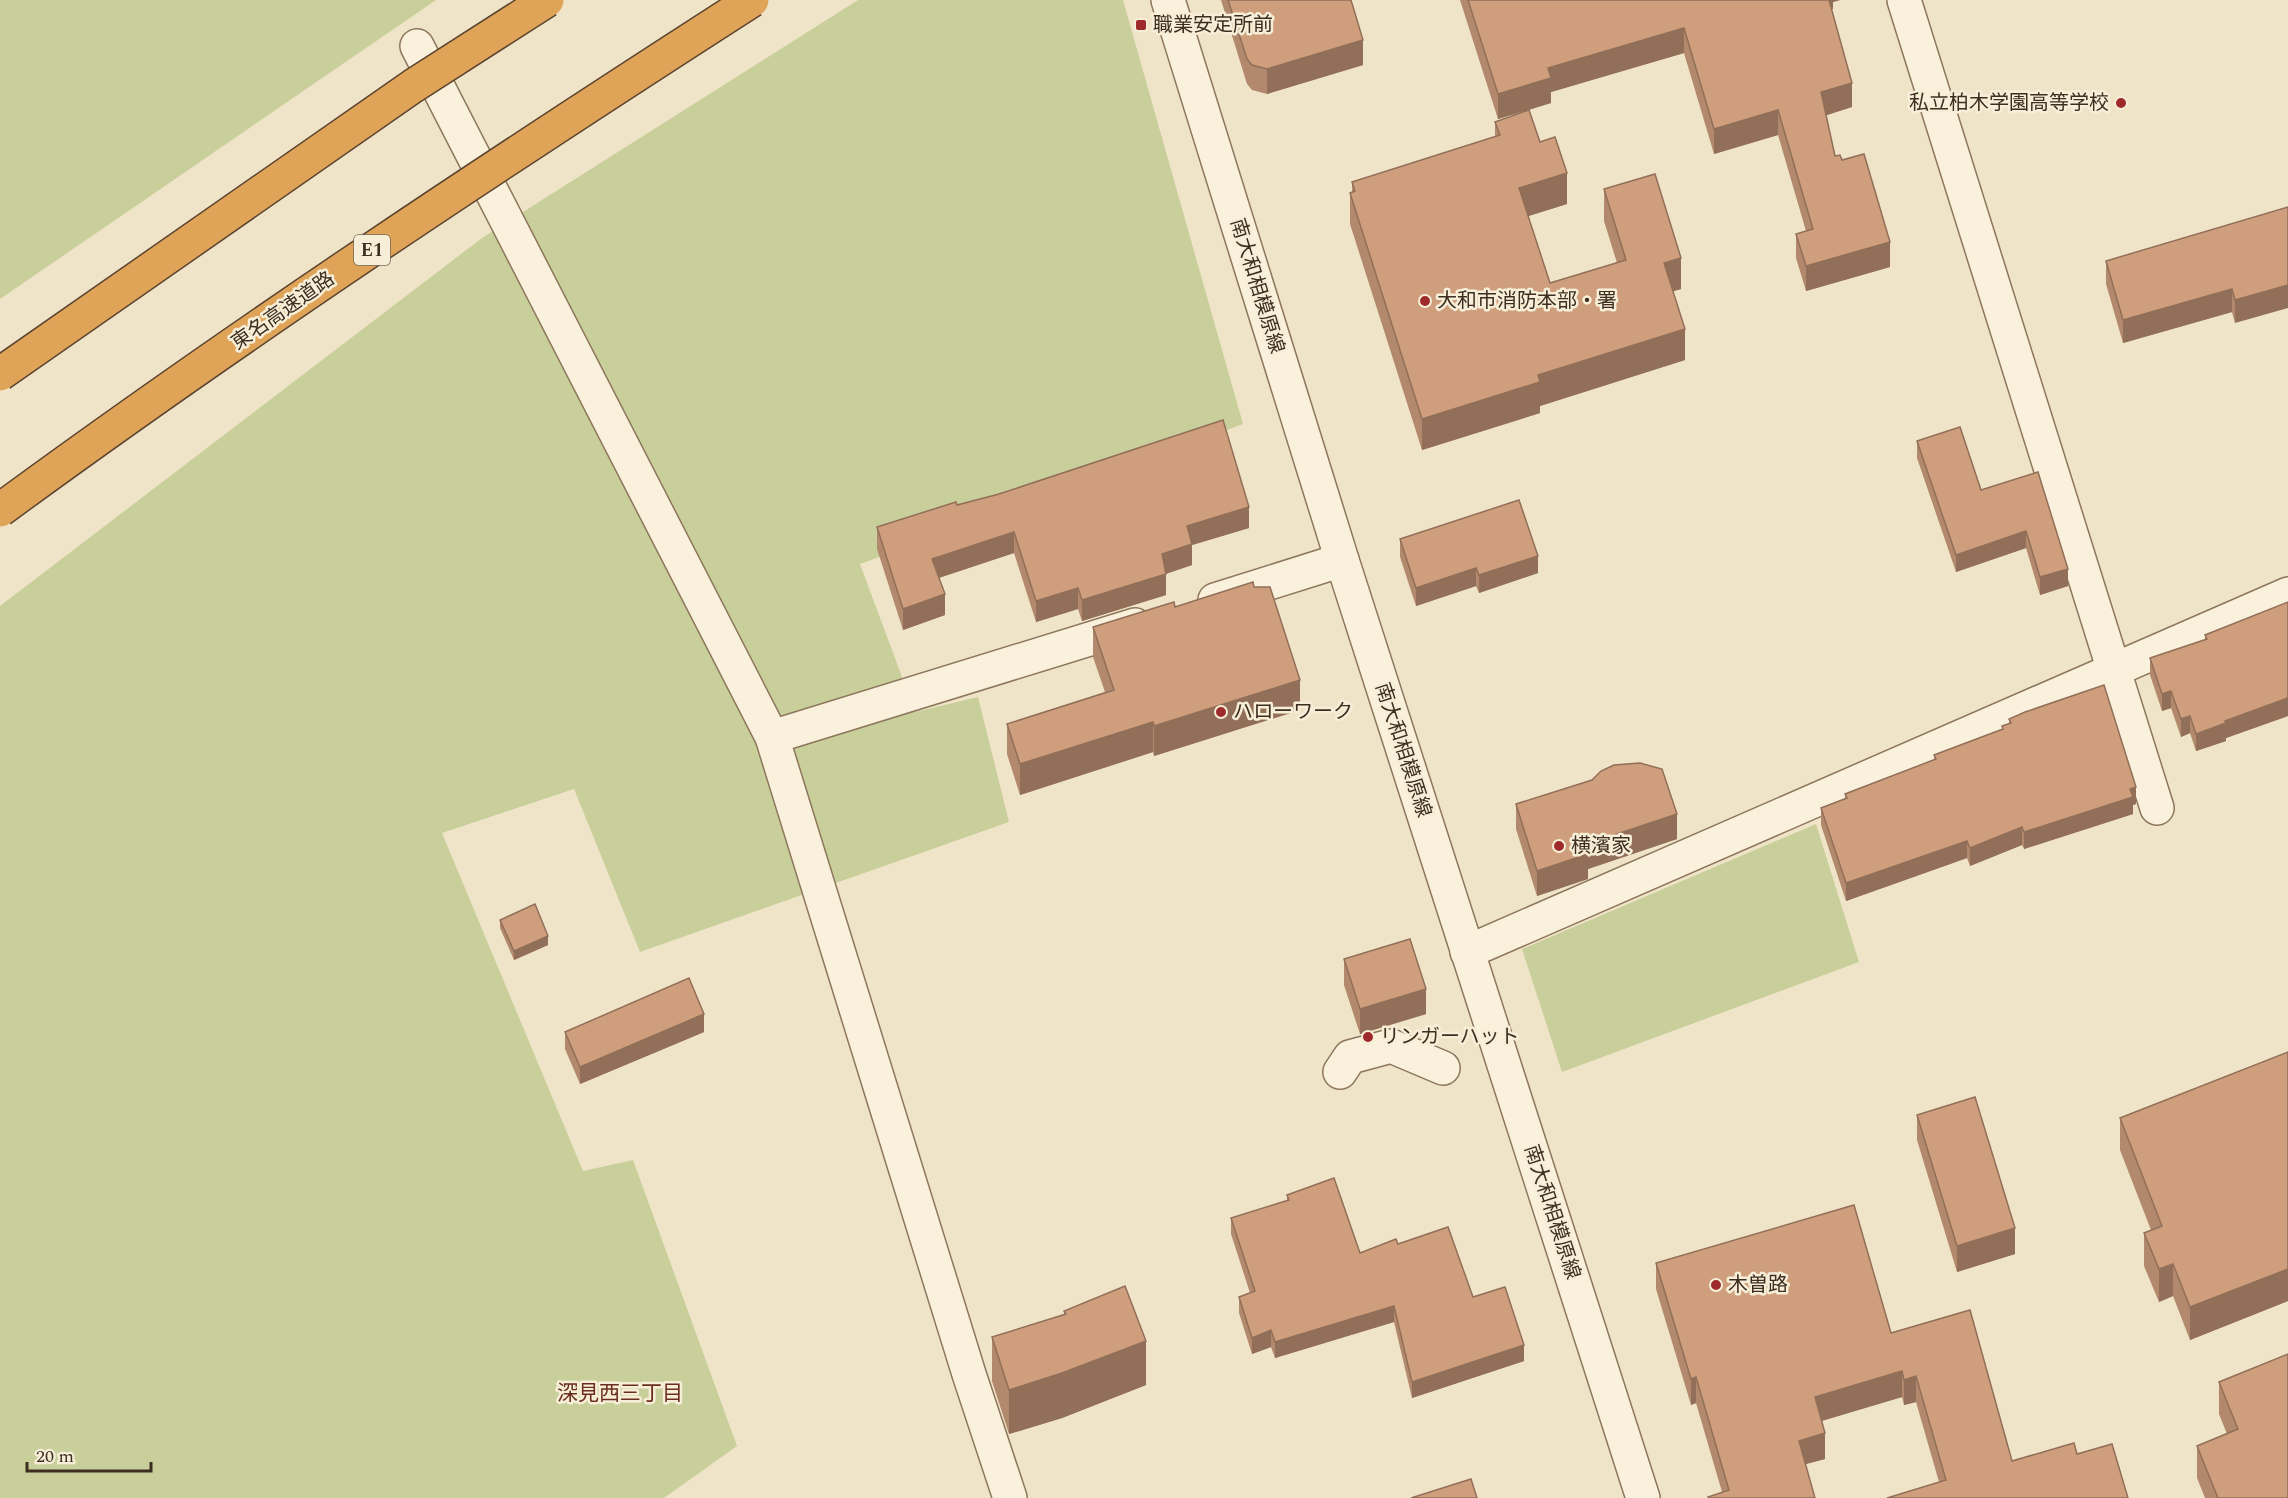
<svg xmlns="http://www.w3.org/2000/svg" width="2288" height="1498" viewBox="0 0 2288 1498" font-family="Spectral,'Noto Sans JP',serif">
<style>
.green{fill:#c9cf9b}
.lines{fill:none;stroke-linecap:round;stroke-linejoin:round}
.minor-casing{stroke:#8d765c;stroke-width:36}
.minor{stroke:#faf1dc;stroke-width:33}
.highway-bridge-casing{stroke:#5b4430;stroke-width:36;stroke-linecap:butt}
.highway-bridge{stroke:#e0a458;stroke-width:33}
.wall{fill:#b2896c}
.shaded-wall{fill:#916f58}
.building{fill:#cf9f7d;stroke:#916f58;stroke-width:1.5}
.poi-dot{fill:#9e2a2b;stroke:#f7eed8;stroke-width:2}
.labels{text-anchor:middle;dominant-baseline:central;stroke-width:5;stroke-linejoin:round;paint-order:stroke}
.shield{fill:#f7eed8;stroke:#756857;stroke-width:1.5}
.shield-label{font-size:18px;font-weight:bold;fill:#3d2e20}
.poi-label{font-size:20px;fill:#3d2e20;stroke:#f7eed8;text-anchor:start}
.street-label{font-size:20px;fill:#3d2e20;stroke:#f7eed8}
.neighbourhood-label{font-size:21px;fill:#6b2e1e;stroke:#f7eed8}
</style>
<rect width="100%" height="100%" fill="#f0e4c8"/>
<g class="green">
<path d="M 0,0 L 436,0 L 0,299 Z"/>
<path d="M 858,0 L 1123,0 L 1243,424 L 860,564 L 915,712 L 978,697 L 1009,822 L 640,952 L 574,789 L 442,833 L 583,1171 L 633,1160 L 737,1446 L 664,1498 L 0,1498 L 0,606 L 482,238 Z"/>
<path d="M 1816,824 L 1859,962 L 1562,1072 L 1522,949 Z"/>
</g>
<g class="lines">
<g class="minor-casing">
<g id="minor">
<path d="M 1168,0 L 1342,560 L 1643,1498"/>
<path d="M 1904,0 L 2157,808"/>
<path d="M 417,46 L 772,737 L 969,1374 L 1010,1498"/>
<path d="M 1215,600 L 1342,560"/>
<path d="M 772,737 L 1135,625"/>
<path d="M 1467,952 L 2288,594"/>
<path d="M 1340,1072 L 1350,1057 L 1391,1046 L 1443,1068"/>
</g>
</g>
<use href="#minor" class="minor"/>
<g class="highway-bridge-casing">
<g id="highway-bridge">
<path d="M 0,374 L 413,86 L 547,0"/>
<path d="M 0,510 C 244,331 497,164 752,0"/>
</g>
</g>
<use href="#highway-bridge" class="highway-bridge"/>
</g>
<g class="wall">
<path d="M 1221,0 L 1351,0 L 1363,65 L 1267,94 L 1252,90 L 1247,84 Z"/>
<path d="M 1460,0 L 1840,0 L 1833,2 L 1833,9 L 1831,9 L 1852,107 L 1826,115 L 1835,156 L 1890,267 L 1806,291 L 1796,258 L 1796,234 L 1806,231 L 1778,135 L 1714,154 L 1684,53 L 1551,92 L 1551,103 L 1498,119 Z"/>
<path d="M 1495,122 L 1540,142 L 1567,204 L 1528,216 L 1550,283 L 1617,263 L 1604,221 L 1604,189 L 1681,289 L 1673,291 L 1685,360 L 1540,406 L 1540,413 L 1422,450 L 1350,224 L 1350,193 L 1352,192 L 1352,182 L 1495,137 Z"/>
<path d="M 2288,207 L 2235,323 L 2232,312 L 2123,343 L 2106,284 L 2106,261 Z"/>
<path d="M 1917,441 L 1981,490 L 2038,472 L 2068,586 L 2040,595 L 2026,548 L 1956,572 L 1917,458 Z"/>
<path d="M 999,494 L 1249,528 L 1192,545 L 1192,565 L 1166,574 L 1166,595 L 1082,621 L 1078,609 L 1036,622 L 1014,553 L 939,578 L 945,615 L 903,630 L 877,549 L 877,527 Z"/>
<path d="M 1400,539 L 1538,573 L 1479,593 L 1476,586 L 1416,606 L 1400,557 Z"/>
<path d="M 2288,602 L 2288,716 L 2226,738 L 2226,741 L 2196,751 L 2190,733 L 2181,737 L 2171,708 L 2162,711 L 2150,675 L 2150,658 L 2205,640 L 2205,635 Z"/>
<path d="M 1175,607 L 1300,710 L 1154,756 L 1153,752 L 1020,795 L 1007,754 L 1007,724 L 1105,692 L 1093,657 L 1093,627 Z"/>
<path d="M 2009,719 L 2136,804 L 2133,805 L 2133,814 L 2024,849 L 2022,845 L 1970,866 L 1967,858 L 1846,901 L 1821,825 L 1821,808 L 1845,799 L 1845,794 L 1934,760 L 1934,755 L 2002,730 L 2002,726 L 2009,724 Z"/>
<path d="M 1516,804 L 1677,839 L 1588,869 L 1588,879 L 1537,896 L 1516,829 Z"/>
<path d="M 500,920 L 548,945 L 514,960 L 500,928 Z"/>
<path d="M 1344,959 L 1426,1014 L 1360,1034 L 1344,985 Z"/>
<path d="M 565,1032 L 704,1032 L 580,1084 L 565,1049 Z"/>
<path d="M 2288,1052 L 2288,1301 L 2190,1340 L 2173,1296 L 2159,1302 L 2144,1266 L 2144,1233 L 2151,1230 L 2120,1150 L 2120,1118 Z"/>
<path d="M 1917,1115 L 2015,1254 L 1957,1272 L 1917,1140 Z"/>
<path d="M 1287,1195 L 1360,1253 L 1398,1244 L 1473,1297 L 1524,1361 L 1412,1398 L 1394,1322 L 1275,1358 L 1271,1347 L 1252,1354 L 1239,1313 L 1239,1297 L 1250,1293 L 1231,1234 L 1231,1218 L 1287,1201 Z"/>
<path d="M 1656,1263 L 1891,1333 L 2012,1461 L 2077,1454 L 2128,1498 L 1939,1482 L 1916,1402 L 1904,1405 L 1902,1397 L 1821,1421 L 1825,1459 L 1805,1464 L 1722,1492 L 1696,1403 L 1691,1405 L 1656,1289 Z"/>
<path d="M 1064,1311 L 1146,1385 L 1062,1418 L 1009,1434 L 992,1381 L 992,1337 L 1064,1315 Z"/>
<path d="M 2219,1382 L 2288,1498 L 2205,1498 L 2197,1478 L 2197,1446 L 2227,1434 L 2219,1414 Z"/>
</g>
<g class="shaded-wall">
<path d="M 1825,0 L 1840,0 L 1833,2 L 1833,9 L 1825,11 Z"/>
<path d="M 1684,28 L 1684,53 L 1551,92 L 1551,103 L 1498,119 L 1498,94 L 1548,68 Z"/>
<path d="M 1363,40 L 1363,65 L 1267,94 L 1267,69 Z"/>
<path d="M 1852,83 L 1852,107 L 1821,117 L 1821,92 Z"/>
<path d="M 1778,110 L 1778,135 L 1714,154 L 1714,129 Z"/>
<path d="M 1567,173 L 1567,204 L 1519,219 L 1519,188 Z"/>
<path d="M 1890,242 L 1890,267 L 1806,291 L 1806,266 Z"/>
<path d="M 1681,258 L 1681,289 L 1664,294 L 1664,263 Z"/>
<path d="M 2288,285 L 2288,308 L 2235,323 L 2235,300 Z"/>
<path d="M 2232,289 L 2232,312 L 2123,343 L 2123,320 Z"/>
<path d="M 1685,329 L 1685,360 L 1540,406 L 1540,413 L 1422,450 L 1422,419 L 1538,375 Z"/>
<path d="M 1249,507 L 1249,528 L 1192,545 L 1192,565 L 1162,575 L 1162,554 L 1187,526 Z"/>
<path d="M 2026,531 L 2026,548 L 1956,572 L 1956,555 Z"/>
<path d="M 1014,532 L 1014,553 L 932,580 L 932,559 Z"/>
<path d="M 1538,556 L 1538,573 L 1479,593 L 1479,575 Z"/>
<path d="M 1476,568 L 1476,586 L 1416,606 L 1416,588 Z"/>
<path d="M 2068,569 L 2068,586 L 2040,595 L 2040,577 Z"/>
<path d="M 1166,574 L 1166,595 L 1082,621 L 1082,600 Z"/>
<path d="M 1078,588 L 1078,609 L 1036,622 L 1036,601 Z"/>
<path d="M 945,594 L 945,615 L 903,630 L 903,609 Z"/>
<path d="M 1300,680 L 1300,710 L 1154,756 L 1154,726 Z"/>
<path d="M 2171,691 L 2171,708 L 2162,711 L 2162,694 Z"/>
<path d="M 2288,698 L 2288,716 L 2226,738 L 2226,741 L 2196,751 L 2196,734 L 2225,721 Z"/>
<path d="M 2190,716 L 2190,733 L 2181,737 L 2181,719 Z"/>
<path d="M 1153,722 L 1153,752 L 1020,795 L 1020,764 Z"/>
<path d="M 2136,787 L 2136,804 L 2133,805 L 2133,814 L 2024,849 L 2024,832 Z"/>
<path d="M 1677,814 L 1677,839 L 1588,869 L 1588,879 L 1537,896 L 1537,871 L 1584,845 Z"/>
<path d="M 2022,827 L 2022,845 L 1970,866 L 1970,848 Z"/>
<path d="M 1967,841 L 1967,858 L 1846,901 L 1846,883 Z"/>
<path d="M 548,936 L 548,945 L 514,960 L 514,951 Z"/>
<path d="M 1426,989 L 1426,1014 L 1360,1034 L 1360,1009 Z"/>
<path d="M 704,1014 L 704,1032 L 580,1084 L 580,1067 Z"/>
<path d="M 2015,1228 L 2015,1254 L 1957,1272 L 1957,1246 Z"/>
<path d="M 2173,1264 L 2173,1296 L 2159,1302 L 2159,1269 Z"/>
<path d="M 2288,1269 L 2288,1301 L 2190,1340 L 2190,1307 Z"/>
<path d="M 1394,1306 L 1394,1322 L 1275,1358 L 1275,1342 Z"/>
<path d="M 1271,1330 L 1271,1347 L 1252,1354 L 1252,1338 Z"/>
<path d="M 1146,1341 L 1146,1385 L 1062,1418 L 1009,1434 L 1009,1390 Z"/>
<path d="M 1524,1345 L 1524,1361 L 1412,1398 L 1412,1382 Z"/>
<path d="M 1902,1371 L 1902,1397 L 1815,1423 L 1815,1397 Z"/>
<path d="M 1916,1376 L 1916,1402 L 1904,1405 L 1904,1380 Z"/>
<path d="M 1696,1377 L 1696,1403 L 1691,1405 L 1691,1379 Z"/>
<path d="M 1825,1433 L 1825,1459 L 1799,1466 L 1799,1441 Z"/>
</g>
<g class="building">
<path d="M 1228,0 L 1351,0 L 1363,40 L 1267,69 L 1252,65 L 1247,59 Z"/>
<path d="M 1468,0 L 1829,0 L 1852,83 L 1821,92 L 1835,156 L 1840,155 L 1842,160 L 1864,154 L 1890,242 L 1806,266 L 1796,234 L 1813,229 L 1778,110 L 1714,129 L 1684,28 L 1548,68 L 1551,78 L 1498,94 Z"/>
<path d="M 1529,110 L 1540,142 L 1555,137 L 1567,173 L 1519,188 L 1550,283 L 1626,260 L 1604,189 L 1655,174 L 1681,258 L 1664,263 L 1685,329 L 1538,375 L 1540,382 L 1422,419 L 1350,193 L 1355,191 L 1352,182 L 1500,135 L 1495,122 Z"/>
<path d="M 2288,207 L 2288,285 L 2235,300 L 2232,289 L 2123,320 L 2106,261 Z"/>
<path d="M 1223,420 L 1249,507 L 1187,526 L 1192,544 L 1162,554 L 1166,574 L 1082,600 L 1078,588 L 1036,601 L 1014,532 L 932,559 L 945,594 L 903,609 L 877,527 L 956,502 L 957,505 L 999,494 Z"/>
<path d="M 1960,427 L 1981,490 L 2038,472 L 2068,569 L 2040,577 L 2026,531 L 1956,555 L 1917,441 Z"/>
<path d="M 1519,500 L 1538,556 L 1479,575 L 1476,568 L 1416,588 L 1400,539 Z"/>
<path d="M 1253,582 L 1254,587 L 1270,587 L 1300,680 L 1154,726 L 1153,722 L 1020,764 L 1007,724 L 1114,690 L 1093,627 L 1174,602 L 1175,607 Z"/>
<path d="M 2288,602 L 2288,698 L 2225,721 L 2226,723 L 2196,734 L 2190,716 L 2181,719 L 2171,691 L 2162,694 L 2150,658 L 2207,639 L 2205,635 Z"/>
<path d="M 2104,685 L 2136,787 L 2130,789 L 2133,797 L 2024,832 L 2022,827 L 1970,848 L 1967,841 L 1846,883 L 1821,808 L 1847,798 L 1845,794 L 1936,759 L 1934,755 L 2003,729 L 2002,726 L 2011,723 L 2009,719 L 2025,712 Z"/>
<path d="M 1640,763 L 1662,769 L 1677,814 L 1584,845 L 1588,854 L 1537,871 L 1516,804 L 1592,780 L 1601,771 L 1614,765 Z"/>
<path d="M 535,904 L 548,936 L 514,951 L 500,920 Z"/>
<path d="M 1410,939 L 1426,989 L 1360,1009 L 1344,959 Z"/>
<path d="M 689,978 L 704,1014 L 580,1067 L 565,1032 Z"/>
<path d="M 2288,1052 L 2288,1269 L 2190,1307 L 2173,1264 L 2159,1269 L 2144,1233 L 2162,1226 L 2120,1118 Z"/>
<path d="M 1975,1097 L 2015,1228 L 1957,1246 L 1917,1115 Z"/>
<path d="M 1334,1178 L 1360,1253 L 1396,1239 L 1398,1244 L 1448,1227 L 1473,1297 L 1505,1287 L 1524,1345 L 1412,1382 L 1394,1306 L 1275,1342 L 1271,1330 L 1252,1338 L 1239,1297 L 1255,1291 L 1231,1218 L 1289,1200 L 1287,1195 Z"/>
<path d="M 1854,1205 L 1891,1333 L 1970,1310 L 2012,1461 L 2074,1443 L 2077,1454 L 2112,1444 L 2128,1498 L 1887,1498 L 1946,1480 L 1916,1376 L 1904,1380 L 1902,1371 L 1815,1397 L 1825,1433 L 1799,1441 L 1815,1498 L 1709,1498 L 1708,1497 L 1729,1490 L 1696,1377 L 1691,1379 L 1656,1263 Z"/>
<path d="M 1125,1286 L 1146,1341 L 1062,1373 L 1009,1390 L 992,1337 L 1066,1314 L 1064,1311 Z"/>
<path d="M 2288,1354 L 2288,1498 L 2218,1498 L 2197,1446 L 2238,1429 L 2219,1382 Z"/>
<path d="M 1471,1479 L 1477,1498 L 1411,1498 Z"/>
</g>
<g class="poi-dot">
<rect x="1135" y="19" width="12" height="12" rx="3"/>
<circle cx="2121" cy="103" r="6"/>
<circle cx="1425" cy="301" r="6"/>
<circle cx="1221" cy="712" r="6"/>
<circle cx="1559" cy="846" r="6"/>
<circle cx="1368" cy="1037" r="6"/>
<circle cx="1716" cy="1285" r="6"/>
</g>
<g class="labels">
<rect class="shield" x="354" y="235" width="36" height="30" rx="4.5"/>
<g class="shield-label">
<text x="372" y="250">E1</text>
</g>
<g class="poi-label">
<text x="1153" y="25">職業安定所前</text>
<text x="2109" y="103" text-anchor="end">私立柏木学園高等学校</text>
<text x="1437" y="301">大和市消防本部・署</text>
<text x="1233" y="712">ハローワーク</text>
<text x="1571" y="846">横濱家</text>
<text x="1380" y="1037">リンガーハット</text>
<text x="1728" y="1285">木曽路</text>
</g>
<g class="street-label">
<text transform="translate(1257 286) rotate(73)">南大和相模原線</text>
<text transform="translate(283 311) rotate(-35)">東名高速道路</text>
<text transform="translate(1403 750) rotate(72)">南大和相模原線</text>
<text transform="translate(1552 1212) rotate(72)">南大和相模原線</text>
</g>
<g class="neighbourhood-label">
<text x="620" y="1394">深見西三丁目</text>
</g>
</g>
<path d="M27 1462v9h124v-9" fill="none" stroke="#3d2e20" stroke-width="3"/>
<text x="36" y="1462" font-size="18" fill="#3d2e20" stroke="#f7eed8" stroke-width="4.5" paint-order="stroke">20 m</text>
</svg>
